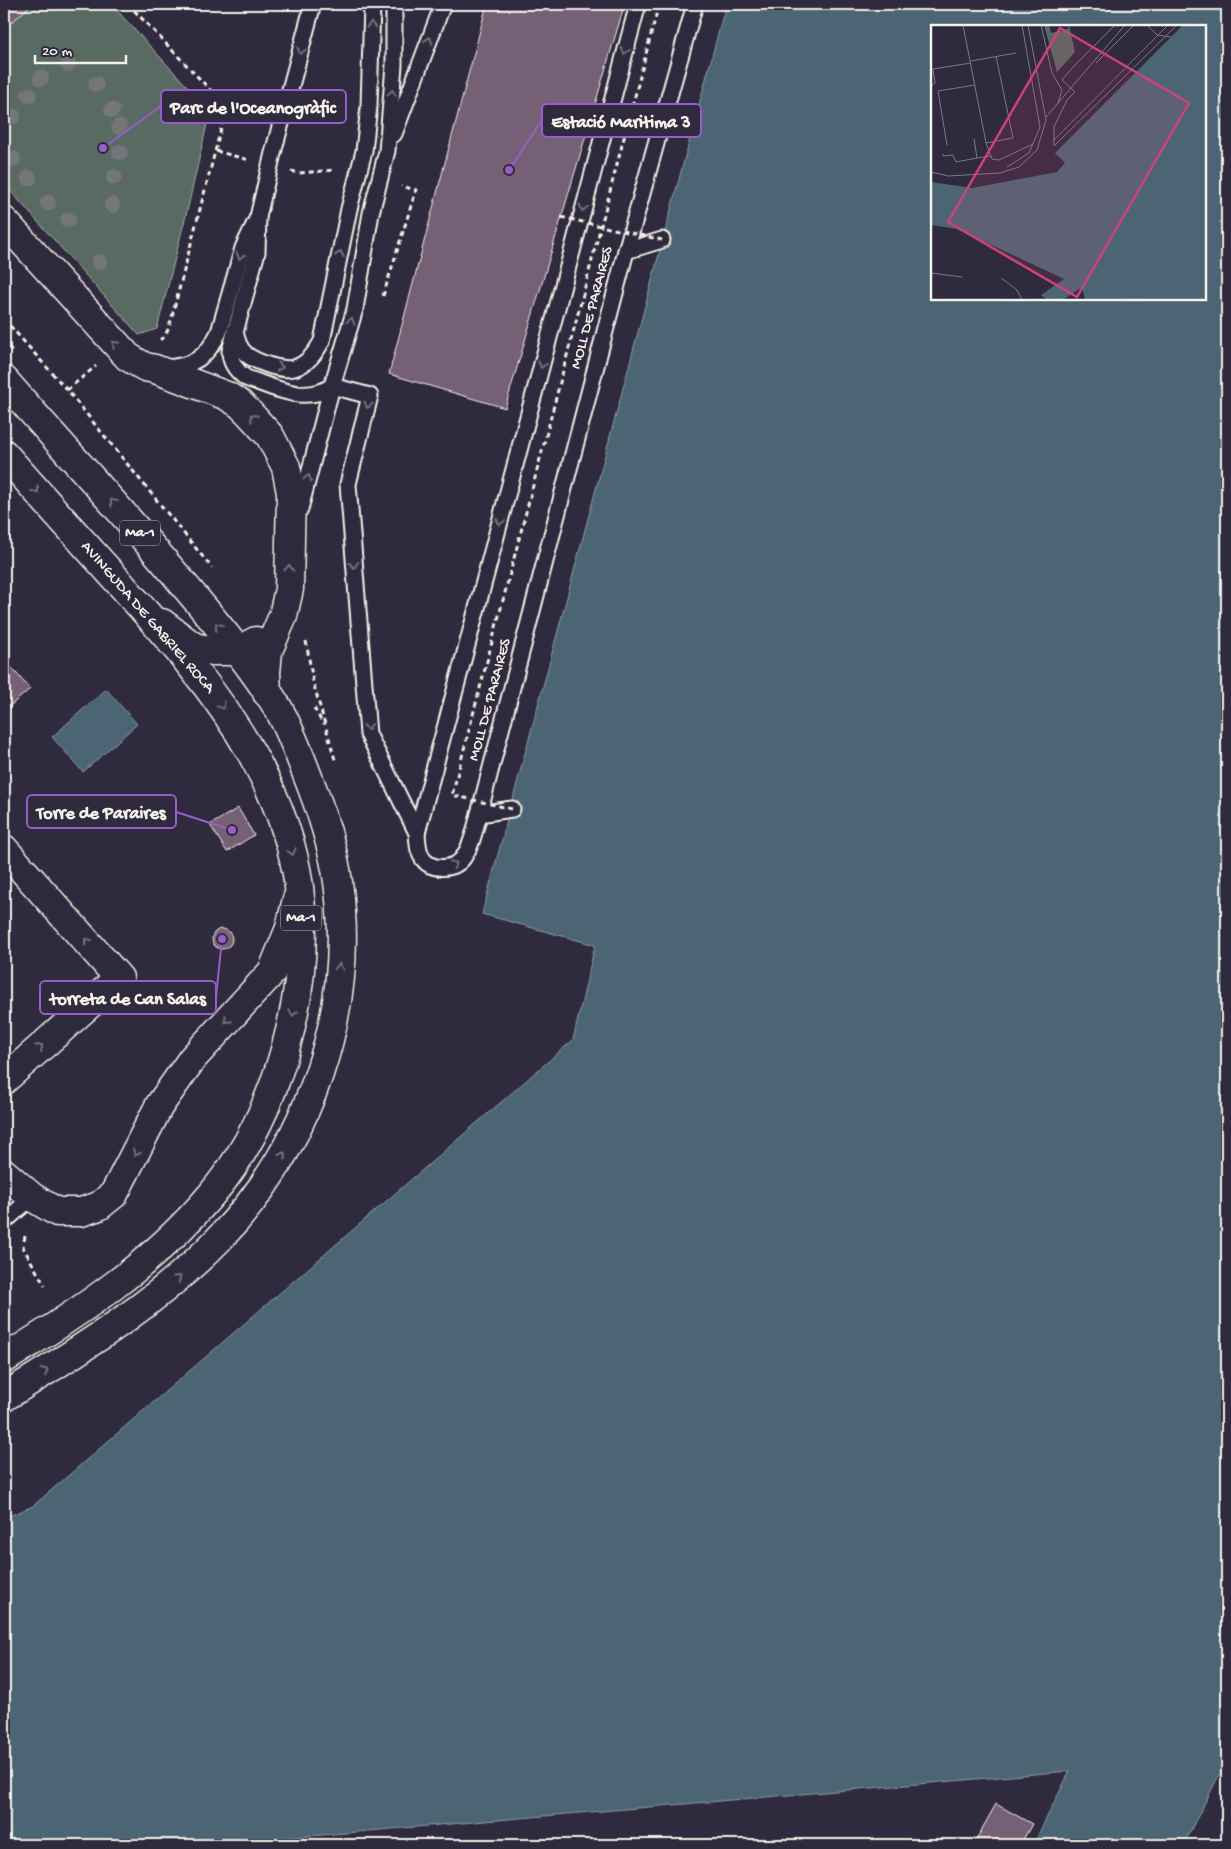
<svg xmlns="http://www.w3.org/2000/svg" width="1231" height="1849" viewBox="0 0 1231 1849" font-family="'Gochi Hand',sans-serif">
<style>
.green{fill:#586a62;stroke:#a6aea5}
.water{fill:#4c6575;stroke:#8f9da3;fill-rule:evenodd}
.building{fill:#766076;stroke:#f4f1e8}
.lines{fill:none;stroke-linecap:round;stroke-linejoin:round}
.lane-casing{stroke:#f4f1e8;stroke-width:19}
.street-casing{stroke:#f4f1e8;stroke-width:31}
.highway-casing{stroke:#f4f1e8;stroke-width:31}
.path{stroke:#f4f1e8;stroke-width:3;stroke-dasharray:5 4;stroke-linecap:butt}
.lane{stroke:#2f2a3d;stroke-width:15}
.street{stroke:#2f2a3d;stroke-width:28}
.highway{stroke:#2f2a3d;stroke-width:28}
.path-bridge{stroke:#f4f1e8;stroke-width:3;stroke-dasharray:5 4;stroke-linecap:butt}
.tree{fill:#75767a}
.oneway{stroke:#747079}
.labels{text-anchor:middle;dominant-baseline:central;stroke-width:5;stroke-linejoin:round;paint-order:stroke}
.shield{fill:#2f2a3d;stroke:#b9b5b5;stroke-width:1}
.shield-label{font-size:15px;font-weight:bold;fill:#f4f1e8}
.street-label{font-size:16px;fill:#f4f1e8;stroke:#2f2a3d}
.inset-road{fill:none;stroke:#7e7a81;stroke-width:1}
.view{fill:#cc4377;fill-opacity:0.15;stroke:#cc4377;stroke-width:2.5}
.inset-edge{fill:none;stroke:#f4f1e8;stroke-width:2.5}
.leader{fill:none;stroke:#995dc9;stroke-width:2}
.callout-dot{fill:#995dc9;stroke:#2f2a3d;stroke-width:2}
.callout{fill:#2f2a3d;stroke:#995dc9;stroke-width:2}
.callout-label{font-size:18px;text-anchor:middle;font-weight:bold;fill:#f4f1e8}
</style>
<rect width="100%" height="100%" fill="#2f2a3d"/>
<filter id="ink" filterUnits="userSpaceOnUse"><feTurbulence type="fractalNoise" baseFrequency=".02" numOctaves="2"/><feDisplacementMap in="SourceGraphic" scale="10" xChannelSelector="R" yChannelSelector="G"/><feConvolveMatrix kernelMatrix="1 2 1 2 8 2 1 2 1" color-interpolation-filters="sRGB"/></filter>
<g filter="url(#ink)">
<path class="green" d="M 32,4 L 111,4 L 210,111 L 188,207 L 157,329 L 139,335 L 4,184 L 4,29 Z"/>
<g class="water">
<path d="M 726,4 L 1227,4 L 1227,1760 L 1183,1845 L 1033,1845 L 1070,1771 L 205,1845 L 4,1845 L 4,1518 L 33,1506 L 573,1040 L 595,945 L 482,914 ZM 932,26 L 1205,26 L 1205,299 L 932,299 Z"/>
<path d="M 106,689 L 137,724 L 83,772 L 52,737 Z"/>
</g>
<g class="building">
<path d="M 4,4 L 32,4 L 4,29 Z"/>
<path d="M 487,4 L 601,4 L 623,10 L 505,408 L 389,374 Z"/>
<path d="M 4,659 L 30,689 L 4,711 Z"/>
<path d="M 238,808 L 254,835 L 227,852 L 210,825 Z"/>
<circle cx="222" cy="939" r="10"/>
<path d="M 996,1804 L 1032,1824 L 1020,1845 L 973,1845 Z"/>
</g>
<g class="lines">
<g class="lane-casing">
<g id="lane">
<path d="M 394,134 L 443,4"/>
<path d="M 258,217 L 257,252 L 230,351 C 230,363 236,371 246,378 C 274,387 305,405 332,386 L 370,396 L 348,484 L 368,734 L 417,833 C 418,842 417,850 423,859 C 432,871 454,870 463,858 C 472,845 475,829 479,814 L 626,251 L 695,4"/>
<path d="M 626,251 L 662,240"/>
<path d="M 235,330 C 238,354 250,359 271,366 C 279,368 286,370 294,368 C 308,364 316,352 322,341 L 349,209 L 364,151 L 369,106 L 372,4"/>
<path d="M 166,368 C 194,366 207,357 219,332 L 243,248 L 258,217 L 273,153 L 313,4"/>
<path d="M 300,509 L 332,386 L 355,309 L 371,213 L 387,151 L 394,65 L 394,4"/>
<path d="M 479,814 L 512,809"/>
<path d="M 417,833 L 638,4"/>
<path d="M 4,1222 L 32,1197"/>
</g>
</g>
<g class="street-casing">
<g id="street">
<path d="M 4,221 L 128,357 L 145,367 L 155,369 L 227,396 L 240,404 L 250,414 L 270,436 L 286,467 L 291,493 L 289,589 L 283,616 L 268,651 L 266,673 L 267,693"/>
<path d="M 162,623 L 194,647 L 213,651 L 237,651 L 256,641"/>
<path d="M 4,849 L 119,978 L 4,1080"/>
<path d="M 4,1173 L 32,1197 L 57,1212 L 81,1212 L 99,1206 L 114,1194 L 159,1106 L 192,1059 L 272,972 L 290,928 L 297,899"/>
</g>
</g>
<g class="highway-casing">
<g id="highway">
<path d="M 4,380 C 64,449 127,516 185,586 C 218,625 251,665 278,708 C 289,727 298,751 306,772 C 320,807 333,845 338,882 C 356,1011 309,1146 219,1239 C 156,1304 80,1350 4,1397"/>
<path d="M 4,454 C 41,496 79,538 117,580 C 166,635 215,689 252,754 C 275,795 293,841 299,887 C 312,989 278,1117 211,1195 C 153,1264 80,1312 4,1359"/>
</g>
</g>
<g class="path">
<path d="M 128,4 L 219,99 L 223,121 L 169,328 L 163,338 L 158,340"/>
<path d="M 216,151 L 249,160"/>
<path d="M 291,171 L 299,173 L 335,170"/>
<path d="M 383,296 L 416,190 L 401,186"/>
<path d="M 4,319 L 67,390 L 212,568"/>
<path d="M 4,341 L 12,351"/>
<path d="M 67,390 L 96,366"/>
<path d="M 306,641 L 313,682 L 336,763"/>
<path d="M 314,708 L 323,724"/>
<path d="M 25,1236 L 23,1247 L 45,1286"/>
</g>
<use href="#lane" class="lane"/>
<use href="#street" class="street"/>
<use href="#highway" class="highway"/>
<g class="path-bridge">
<path d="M 589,124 L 626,134"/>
<path d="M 561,217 L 662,240"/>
<path d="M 512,809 L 452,795 L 659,4"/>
</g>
</g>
<g class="tree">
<circle cx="68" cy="64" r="8"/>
<circle cx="41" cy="78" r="8"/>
<circle cx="96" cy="84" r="8"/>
<circle cx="29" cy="95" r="8"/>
<circle cx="112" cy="110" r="8"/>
<circle cx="13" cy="116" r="8"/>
<circle cx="119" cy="127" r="8"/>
<circle cx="120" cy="152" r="8"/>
<circle cx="13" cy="159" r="8"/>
<circle cx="114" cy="177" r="8"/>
<circle cx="29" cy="178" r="8"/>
<circle cx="48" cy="203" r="8"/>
<circle cx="112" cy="205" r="8"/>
<circle cx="68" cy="220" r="8"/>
<circle cx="99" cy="262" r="8"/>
</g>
<defs><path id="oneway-chevron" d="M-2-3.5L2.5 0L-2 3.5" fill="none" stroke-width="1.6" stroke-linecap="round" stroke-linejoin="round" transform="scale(1.25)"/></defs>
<g class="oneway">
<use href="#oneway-chevron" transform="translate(371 25) rotate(-89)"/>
<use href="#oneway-chevron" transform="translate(429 40) rotate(-70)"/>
<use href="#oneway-chevron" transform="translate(301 51) rotate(105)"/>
<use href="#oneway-chevron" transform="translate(625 51) rotate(105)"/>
<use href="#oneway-chevron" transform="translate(392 93) rotate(-86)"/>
<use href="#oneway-chevron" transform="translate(583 208) rotate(105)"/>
<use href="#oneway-chevron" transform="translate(340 254) rotate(-79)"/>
<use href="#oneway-chevron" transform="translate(240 256) rotate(106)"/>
<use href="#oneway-chevron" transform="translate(351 321) rotate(-74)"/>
<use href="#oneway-chevron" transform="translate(115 344) rotate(-133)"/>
<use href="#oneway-chevron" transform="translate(542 365) rotate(105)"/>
<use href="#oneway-chevron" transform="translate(280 367) rotate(9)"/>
<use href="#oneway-chevron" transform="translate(368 405) rotate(104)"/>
<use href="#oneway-chevron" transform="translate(253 417) rotate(-134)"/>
<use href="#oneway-chevron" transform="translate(308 478) rotate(-75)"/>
<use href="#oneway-chevron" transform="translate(36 490) rotate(48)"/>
<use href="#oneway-chevron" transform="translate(113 502) rotate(-132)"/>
<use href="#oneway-chevron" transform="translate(500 522) rotate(105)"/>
<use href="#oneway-chevron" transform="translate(354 565) rotate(85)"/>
<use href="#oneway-chevron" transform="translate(289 568) rotate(-87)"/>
<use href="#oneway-chevron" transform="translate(218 626) rotate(-128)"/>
<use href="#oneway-chevron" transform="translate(222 706) rotate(56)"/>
<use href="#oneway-chevron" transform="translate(368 727) rotate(83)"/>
<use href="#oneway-chevron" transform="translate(292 852) rotate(74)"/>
<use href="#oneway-chevron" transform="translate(454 864) rotate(-26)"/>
<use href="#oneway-chevron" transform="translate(87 941) rotate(-132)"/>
<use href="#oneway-chevron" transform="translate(339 967) rotate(-86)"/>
<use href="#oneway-chevron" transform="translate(293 1013) rotate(100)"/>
<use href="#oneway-chevron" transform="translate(227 1020) rotate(133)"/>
<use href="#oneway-chevron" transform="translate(40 1047) rotate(-42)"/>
<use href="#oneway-chevron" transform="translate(136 1153) rotate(117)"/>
<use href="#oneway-chevron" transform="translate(283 1155) rotate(-60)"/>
<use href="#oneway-chevron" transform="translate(178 1278) rotate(-42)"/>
<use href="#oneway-chevron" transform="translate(45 1371) rotate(-32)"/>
</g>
</g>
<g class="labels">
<g class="shield">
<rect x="120" y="520.5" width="40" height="25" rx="4"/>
<rect x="281" y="905.5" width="40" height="25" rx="4"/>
</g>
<g class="shield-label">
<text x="140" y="533">Ma-1</text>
<text x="301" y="918">Ma-1</text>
</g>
<g class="street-label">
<text transform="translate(593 308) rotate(-75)">MOLL DE PARAIRES</text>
<text transform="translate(147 618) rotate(49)">AVINGUDA DE GABRIEL ROCA</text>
<text transform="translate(491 700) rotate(-75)">MOLL DE PARAIRES</text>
</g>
</g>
<g transform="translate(931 25)">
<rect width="275" height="275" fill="#2f2a3d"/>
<path d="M 113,0 L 118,0 L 120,8 L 137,4 L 138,0 L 144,27 L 126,47 Z" fill="#586a62"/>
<path d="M 252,0 L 275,0 L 275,275 L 154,275 L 151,262 L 132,275 L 116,275 L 110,270 L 133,254 L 26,204 L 0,200 L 0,157 L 41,163 L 126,147 L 134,138 L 124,128 Z" fill="#4c6575"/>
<path class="inset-road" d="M 32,0 L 55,118 L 61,134 L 68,135 L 102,119M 110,0 L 121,48 L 131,65 L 127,78 L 115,92M 216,0 L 226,10 L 240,12M 40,36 L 85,28M 165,38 L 203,0M 143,41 L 131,55 L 144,67 L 136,75 L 123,102 L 123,121 L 246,0M 142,42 L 184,0M 0,61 L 4,58 L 2,44 L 40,38M 127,78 L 194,0M 43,114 L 46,133 L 60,131M 122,116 L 237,0M 55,118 L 82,113 L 65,31M 16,120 L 7,66 L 44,60M 12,129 L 12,131 L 22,130 L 25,137 L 46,133M 76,142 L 98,128 L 109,102 L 91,0M 0,147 L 17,151 L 69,148 L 88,142 L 106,125 L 115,95 L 97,0M 0,248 L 31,252M 70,253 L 86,265 L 91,275"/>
<path class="view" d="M 129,3 L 258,78 L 146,272 L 17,197 Z"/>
<rect width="275" height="275" class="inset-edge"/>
</g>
<path class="leader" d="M103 148L161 106M509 170L542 120M232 830L176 812M222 939L216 997"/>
<g class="callout-dot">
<circle cx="103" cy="148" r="5"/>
<circle cx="509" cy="170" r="5"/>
<circle cx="232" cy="830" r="5"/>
<circle cx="222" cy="939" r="5"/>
</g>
<g class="callout">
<rect x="161" y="90" width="185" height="33" rx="5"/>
<rect x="542" y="104" width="159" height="33" rx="5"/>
<rect x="27" y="795" width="149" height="33" rx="5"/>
<rect x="40" y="981" width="176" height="33" rx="5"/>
</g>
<g class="callout-label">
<text x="253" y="113">Parc de l'Oceanogràfic</text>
<text x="621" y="127">Estació Maritima 3</text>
<text x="101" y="818">Torre de Paraires</text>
<text x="128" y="1004">torreta de Can Salas</text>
</g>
<rect width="1231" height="1849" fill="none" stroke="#2f2a3d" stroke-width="20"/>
<rect x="10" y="10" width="1211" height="1829" fill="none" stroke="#f4f1e8" stroke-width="2" filter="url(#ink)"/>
<path d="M35 55v8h91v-8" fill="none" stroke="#f4f1e8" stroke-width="2.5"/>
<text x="42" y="55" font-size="15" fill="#f4f1e8" stroke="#2f2a3d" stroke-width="4" paint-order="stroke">20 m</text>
</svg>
